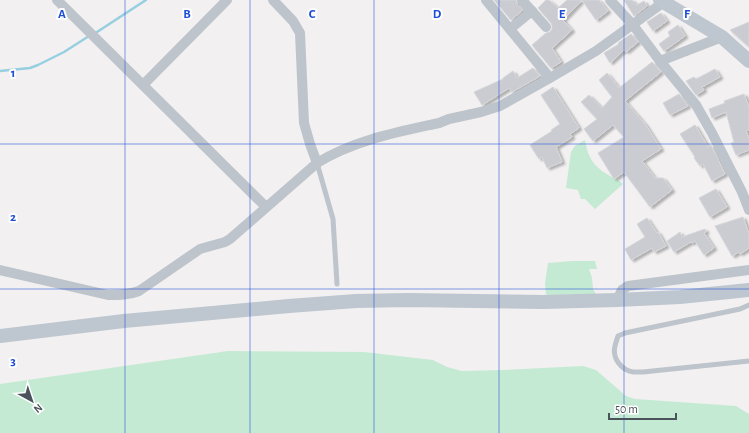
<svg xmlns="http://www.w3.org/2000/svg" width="749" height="433" viewBox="0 0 749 433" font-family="'Alegreya Sans',sans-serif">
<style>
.green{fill:#c4ead4}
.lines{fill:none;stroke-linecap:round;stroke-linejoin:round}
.stream{stroke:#97cfe1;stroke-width:2.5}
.building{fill:#cbccd2;stroke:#d5d6da;filter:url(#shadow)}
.lane{stroke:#bdc4cb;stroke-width:5}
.street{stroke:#bdc4cb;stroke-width:10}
.secondary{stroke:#bec6cf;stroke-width:14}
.grid{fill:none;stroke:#1d4ed8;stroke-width:1;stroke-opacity:0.55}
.grid-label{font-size:13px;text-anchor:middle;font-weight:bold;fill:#1d4ed8;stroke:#fff;stroke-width:4;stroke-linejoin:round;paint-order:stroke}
</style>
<defs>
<filter id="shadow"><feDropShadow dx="3" dy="2" stdDeviation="1" flood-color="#0004"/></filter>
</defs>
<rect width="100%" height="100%" fill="#f2f0f0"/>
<g class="green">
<path d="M 585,140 C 588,158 594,167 610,176 C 615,179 619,180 623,184 L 595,209 L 585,199 L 581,199 L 578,190 L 566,188 L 571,152 L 575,146 Z"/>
<path d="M 572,261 L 595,261 L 597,269 L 589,269 L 592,278 L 593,289 L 597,296 L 549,297 L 546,294 L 545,283 L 548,263 Z"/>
<path d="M 228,351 L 364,352 L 433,360 L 447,367 L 462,371 L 503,370 L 583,366 L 596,370 L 626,396 L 635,399 L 736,406 L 749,414 L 749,433 L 0,433 L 0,384 Z"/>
</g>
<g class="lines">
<g class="stream">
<path d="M 94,34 L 146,0"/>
<path d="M 0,71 L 30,68 L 38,65 L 64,52 L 89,36"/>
</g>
</g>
<g class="building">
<path d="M 494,0 L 516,0 L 517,4 L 523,10 L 511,20 Z"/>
<path d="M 546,0 L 549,0 L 558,8 L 567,0 L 599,0 L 608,11 L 596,20 L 582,0 L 563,20 L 572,30 L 552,48 L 561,62 L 551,68 L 532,45 L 546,33 L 550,32 L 552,29 L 552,25 L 551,23 L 538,8 Z"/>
<path d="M 624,0 L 632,0 L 637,5 L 644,1 L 647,6 L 634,16 Z"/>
<path d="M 661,13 L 667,21 L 653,31 L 647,22 Z"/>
<path d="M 749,22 L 749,47 L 730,30 Z"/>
<path d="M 678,25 L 685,36 L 664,51 L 659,44 L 670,36 L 668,32 Z"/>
<path d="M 631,34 L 638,42 L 626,52 L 624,50 L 610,63 L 604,53 L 619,44 L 618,43 Z"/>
<path d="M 652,62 L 661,72 L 625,101 L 645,124 L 661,149 L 642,161 L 655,178 L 663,178 L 672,190 L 650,207 L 624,172 L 614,179 L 598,153 L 624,137 L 613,125 L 593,141 L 584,129 L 597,119 L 581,102 L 589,95 L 602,108 L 612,97 L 599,80 L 607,73 L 619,88 Z"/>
<path d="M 533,68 L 540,76 L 512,92 L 509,88 L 484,104 L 482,105 L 474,92 L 503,79 L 503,78 L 513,71 L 517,78 Z"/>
<path d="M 715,69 L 720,77 L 702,87 L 704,90 L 696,95 L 686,81 L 694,77 L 696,79 Z"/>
<path d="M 553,87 L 579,128 L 570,134 L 572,137 L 556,147 L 562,162 L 547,168 L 542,157 L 539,159 L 530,145 L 552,131 L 551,130 L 560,124 L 541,95 Z"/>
<path d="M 679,94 L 688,106 L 670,115 L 663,103 Z"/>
<path d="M 744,94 L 749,107 L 749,130 L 746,131 L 749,139 L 749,150 L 736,155 L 731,143 L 734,142 L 726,112 L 712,118 L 709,109 L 725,103 L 724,101 Z"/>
<path d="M 695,125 L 708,147 L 711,145 L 725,174 L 712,181 L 703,164 L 700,166 L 694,158 L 695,157 L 680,134 Z"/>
<path d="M 716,189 L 727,207 L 710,217 L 699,198 Z"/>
<path d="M 743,217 L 749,234 L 749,248 L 740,254 L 739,252 L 732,256 L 715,226 Z"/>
<path d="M 647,218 L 657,233 L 658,232 L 666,246 L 654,252 L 652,248 L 631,260 L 625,249 L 645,237 L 637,224 Z"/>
<path d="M 705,229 L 706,232 L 704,233 L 714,248 L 704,255 L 695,241 L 692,243 L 691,242 L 674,252 L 667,241 L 680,232 L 682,237 Z"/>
</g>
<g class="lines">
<g class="lane">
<path d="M 317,163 L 333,219 L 337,284"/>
<path d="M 749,305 L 740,309 L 625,333 L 618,336 C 617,339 616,342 615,346 C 612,358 621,370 633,372 C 637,372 640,372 643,372 L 749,361"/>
</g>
<g class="street">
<path d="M 57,0 L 266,207"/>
<path d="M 273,0 L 293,21 L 300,33 L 304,123 L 310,144 L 317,163"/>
<path d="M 486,0 L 550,78"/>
<path d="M 522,0 L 546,27"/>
<path d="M 610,0 L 633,25 L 660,61 L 696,105 L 712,133 L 742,192 L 749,210"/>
<path d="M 510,29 L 532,11"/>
<path d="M 660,61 L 722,37"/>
<path d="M 143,85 L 227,0"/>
<path d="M 0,270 L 108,295 C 119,295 129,295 139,291 L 200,249 L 225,242 L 230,239 L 317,163 C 354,140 398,132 439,123 L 449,119 L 481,112 L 500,106 L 550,78 L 596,51 L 664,2 L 666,0"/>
<path d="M 617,300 L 622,290 L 628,286 L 749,270"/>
</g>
<g class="secondary">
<path d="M 660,0 L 722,37 L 749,61"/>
<path d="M 0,336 L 124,321 L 289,306 L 356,301 L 408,300 L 543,302 L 617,300 L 680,297 L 749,290"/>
</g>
</g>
<path class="grid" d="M 125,0 L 125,433M 250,0 L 250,433M 374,0 L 374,433M 499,0 L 499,433M 624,0 L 624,433M 0,144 L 749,144M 0,289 L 749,289"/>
<g class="grid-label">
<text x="62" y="18">A</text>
<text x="187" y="18">B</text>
<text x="312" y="18">C</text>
<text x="437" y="18">D</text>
<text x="562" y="18">E</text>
<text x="687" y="18">F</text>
<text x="13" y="77">1</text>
<text x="13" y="221">2</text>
<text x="13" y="365">3</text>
</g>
<g transform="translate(32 401) rotate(140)" stroke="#ffffff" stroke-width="3" paint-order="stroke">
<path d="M0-3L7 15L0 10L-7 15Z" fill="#4a525b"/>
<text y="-6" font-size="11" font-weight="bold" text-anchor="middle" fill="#4a525b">N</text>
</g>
<path d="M609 413v6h67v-6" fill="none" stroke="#4a525b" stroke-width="2"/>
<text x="615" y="413" font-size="12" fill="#4a525b" stroke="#ffffff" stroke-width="3" paint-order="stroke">50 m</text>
</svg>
